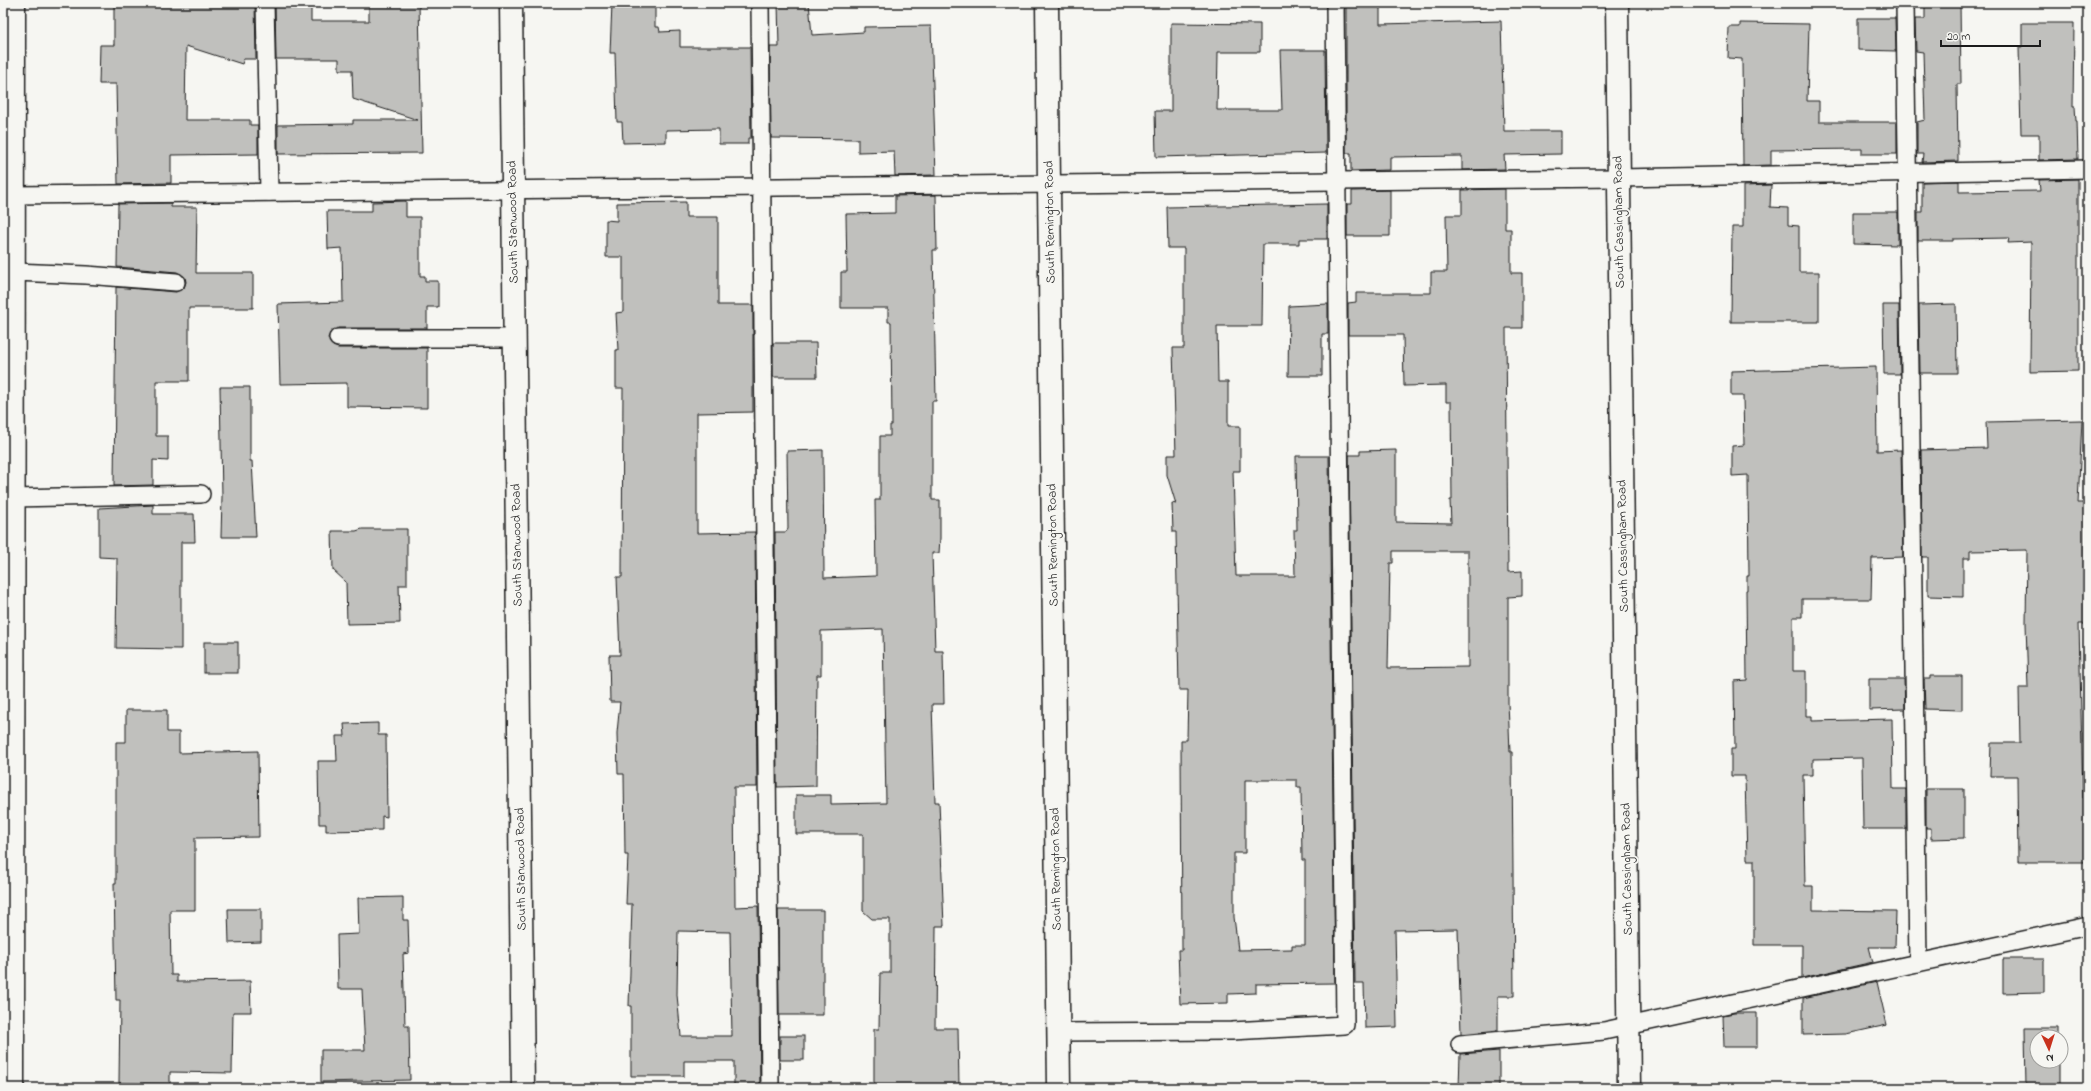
<svg xmlns="http://www.w3.org/2000/svg" width="2091" height="1091" viewBox="0 0 2091 1091" font-family="'Indie Flower',sans-serif">
<style>
.building{fill:#c0c0bd;stroke:#1c1c1c;fill-rule:evenodd}
.lines{fill:none;stroke-linecap:round;stroke-linejoin:round}
.lane-casing{stroke:#1c1c1c;stroke-width:20}
.street-casing{stroke:#1c1c1c;stroke-width:25}
.lane{stroke:#f6f6f2;stroke-width:17}
.street{stroke:#f6f6f2;stroke-width:22}
.labels{text-anchor:middle;dominant-baseline:central;stroke-width:4;stroke-linejoin:round;paint-order:stroke}
.street-label{font-size:13px;fill:#1c1c1c;stroke:#f6f6f2}
</style>
<rect width="100%" height="100%" fill="#f6f6f2"/>
<filter id="ink" filterUnits="userSpaceOnUse"><feTurbulence type="fractalNoise" baseFrequency=".025" numOctaves="2"/><feDisplacementMap in="SourceGraphic" scale="8" xChannelSelector="R" yChannelSelector="G"/><feConvolveMatrix kernelMatrix="1 2 1 2 8 2 1 2 1" color-interpolation-filters="sRGB"/></filter>
<g filter="url(#ink)">
<g class="building">
<path d="M 114,3 L 255,3 L 256,59 L 244,59 L 242,64 L 186,46 L 185,120 L 250,120 L 250,125 L 258,125 L 258,154 L 171,155 L 171,183 L 118,184 L 116,84 L 99,84 L 100,45 L 114,45 Z"/>
<path d="M 275,3 L 311,3 L 311,21 L 369,21 L 369,3 L 419,3 L 422,153 L 278,154 L 278,125 L 353,124 L 353,120 L 418,120 L 353,99 L 352,70 L 339,70 L 339,59 L 276,59 Z"/>
<path d="M 612,3 L 655,3 L 655,27 L 659,27 L 660,32 L 680,31 L 680,47 L 750,47 L 751,138 L 748,138 L 748,144 L 719,144 L 719,129 L 666,130 L 666,142 L 623,143 L 622,122 L 617,122 L 615,53 L 610,53 Z"/>
<path d="M 778,3 L 809,3 L 812,35 L 864,32 L 864,27 L 931,26 L 936,175 L 895,176 L 894,151 L 858,152 L 858,139 L 771,138 L 770,47 L 779,47 Z"/>
<path d="M 1346,3 L 1380,3 L 1380,24 L 1501,21 L 1504,131 L 1561,131 L 1561,154 L 1504,155 L 1505,169 L 1462,170 L 1462,156 L 1390,157 L 1390,170 L 1351,171 L 1351,153 L 1346,153 Z"/>
<path d="M 1925,3 L 1960,3 L 1961,84 L 1957,84 L 1958,161 L 1922,162 L 1923,154 L 1917,154 L 1917,122 L 1925,120 L 1923,52 L 1916,51 L 1915,19 L 1925,19 Z"/>
<path d="M 1858,18 L 1895,18 L 1896,51 L 1858,50 Z"/>
<path d="M 1171,23 L 1260,24 L 1260,52 L 1218,52 L 1217,110 L 1282,110 L 1280,50 L 1325,50 L 1326,153 L 1156,157 L 1155,111 L 1171,111 Z"/>
<path d="M 1740,23 L 1809,24 L 1807,101 L 1819,101 L 1819,122 L 1897,122 L 1897,154 L 1862,154 L 1862,149 L 1771,150 L 1771,165 L 1743,166 L 1742,59 L 1728,58 L 1729,27 L 1740,27 Z"/>
<path d="M 2022,23 L 2074,23 L 2073,107 L 2075,107 L 2076,121 L 2077,121 L 2078,159 L 2039,160 L 2039,134 L 2021,134 L 2019,47 L 2022,47 Z"/>
<path d="M 2078,179 L 2078,371 L 2030,372 L 2031,242 L 2008,243 L 2009,238 L 1953,239 L 1953,241 L 1918,241 L 1918,212 L 1922,212 L 1922,182 L 1959,181 L 1959,192 L 2040,191 L 2039,180 Z"/>
<path d="M 1771,185 L 1770,207 L 1788,208 L 1788,225 L 1799,226 L 1799,272 L 1819,272 L 1819,322 L 1731,322 L 1732,227 L 1743,227 L 1743,186 Z"/>
<path d="M 1505,189 L 1505,229 L 1511,229 L 1511,273 L 1522,273 L 1522,328 L 1506,328 L 1508,572 L 1522,571 L 1522,596 L 1508,597 L 1508,702 L 1510,752 L 1512,752 L 1514,996 L 1498,996 L 1498,1030 L 1461,1034 L 1458,929 L 1395,930 L 1397,1027 L 1365,1028 L 1364,983 L 1355,983 L 1349,455 L 1360,455 L 1360,451 L 1396,450 L 1396,522 L 1451,523 L 1450,500 L 1452,500 L 1451,402 L 1446,402 L 1446,385 L 1404,386 L 1403,335 L 1348,335 L 1348,303 L 1356,302 L 1356,293 L 1431,293 L 1431,272 L 1447,272 L 1446,215 L 1462,215 L 1462,190 ZM 1393,551 L 1468,551 L 1468,667 L 1388,668 L 1390,563 L 1393,563 Z"/>
<path d="M 1390,190 L 1390,236 L 1347,236 L 1347,204 L 1352,204 L 1352,191 Z"/>
<path d="M 936,195 L 937,250 L 933,250 L 936,401 L 932,401 L 932,500 L 940,500 L 940,538 L 939,553 L 932,553 L 935,651 L 943,651 L 944,704 L 932,704 L 935,802 L 939,802 L 944,926 L 936,926 L 935,1028 L 958,1028 L 959,1088 L 874,1088 L 874,1029 L 879,1029 L 880,973 L 890,973 L 890,919 L 872,919 L 863,911 L 863,834 L 796,834 L 796,795 L 831,795 L 831,804 L 886,803 L 883,629 L 821,631 L 821,675 L 817,675 L 816,786 L 777,787 L 775,532 L 786,532 L 788,529 L 787,451 L 823,450 L 824,578 L 876,576 L 875,500 L 880,500 L 880,436 L 890,436 L 890,425 L 892,425 L 891,322 L 888,322 L 888,308 L 841,308 L 841,272 L 847,272 L 846,214 L 895,213 L 895,196 Z"/>
<path d="M 406,201 L 406,217 L 420,217 L 420,276 L 425,276 L 425,281 L 438,281 L 438,307 L 427,307 L 427,328 L 338,328 L 330,333 L 328,338 L 333,346 L 338,348 L 427,348 L 427,408 L 347,407 L 347,383 L 280,384 L 278,304 L 343,302 L 342,248 L 328,249 L 327,211 L 372,211 L 372,202 Z"/>
<path d="M 686,202 L 686,217 L 718,217 L 718,305 L 753,305 L 753,412 L 697,413 L 697,533 L 755,532 L 757,787 L 734,787 L 735,907 L 758,906 L 760,1088 L 734,1088 L 734,1061 L 684,1061 L 684,1076 L 631,1076 L 631,1006 L 629,1006 L 632,904 L 626,904 L 628,855 L 625,855 L 624,774 L 618,774 L 617,733 L 620,702 L 610,702 L 609,655 L 620,655 L 617,577 L 622,577 L 623,388 L 616,388 L 616,350 L 618,350 L 616,313 L 623,312 L 623,257 L 606,257 L 606,220 L 617,221 L 617,203 ZM 678,931 L 730,932 L 732,1036 L 681,1036 L 677,995 Z"/>
<path d="M 171,203 L 171,207 L 197,207 L 196,273 L 253,273 L 253,308 L 189,308 L 189,381 L 156,381 L 156,436 L 168,436 L 168,461 L 153,460 L 153,485 L 114,486 L 116,287 L 176,292 L 184,288 L 186,282 L 185,277 L 177,272 L 117,267 L 118,204 Z"/>
<path d="M 1327,204 L 1327,239 L 1299,239 L 1299,244 L 1263,244 L 1262,326 L 1217,326 L 1218,382 L 1228,382 L 1228,426 L 1240,426 L 1240,471 L 1233,471 L 1236,576 L 1295,576 L 1294,530 L 1297,530 L 1296,456 L 1329,456 L 1335,983 L 1256,984 L 1256,993 L 1228,994 L 1228,1003 L 1180,1004 L 1178,950 L 1182,950 L 1181,740 L 1187,740 L 1188,690 L 1179,690 L 1176,532 L 1173,532 L 1172,503 L 1176,504 L 1167,475 L 1167,455 L 1176,455 L 1173,348 L 1184,348 L 1184,248 L 1168,248 L 1167,207 ZM 1245,780 L 1297,780 L 1297,787 L 1301,787 L 1302,860 L 1305,860 L 1305,945 L 1292,945 L 1292,949 L 1238,950 L 1234,917 L 1234,853 L 1245,853 Z"/>
<path d="M 1853,212 L 1898,212 L 1898,245 L 1853,244 Z"/>
<path d="M 1328,304 L 1328,334 L 1322,334 L 1322,376 L 1288,376 L 1289,306 Z"/>
<path d="M 1956,304 L 1957,373 L 1920,373 L 1919,305 Z"/>
<path d="M 1883,305 L 1899,305 L 1900,374 L 1884,374 Z"/>
<path d="M 773,343 L 816,343 L 817,377 L 773,377 Z"/>
<path d="M 1876,367 L 1877,451 L 1901,450 L 1903,557 L 1872,558 L 1871,599 L 1802,599 L 1802,617 L 1793,617 L 1793,671 L 1806,671 L 1806,716 L 1812,716 L 1812,721 L 1892,719 L 1893,789 L 1906,789 L 1906,829 L 1863,829 L 1862,758 L 1813,759 L 1813,775 L 1803,775 L 1805,886 L 1813,886 L 1813,910 L 1896,911 L 1895,947 L 1869,947 L 1873,962 L 1802,978 L 1802,945 L 1754,945 L 1754,860 L 1747,860 L 1745,776 L 1731,776 L 1731,749 L 1735,749 L 1734,681 L 1747,680 L 1746,590 L 1747,590 L 1747,576 L 1749,576 L 1748,475 L 1732,476 L 1732,446 L 1744,445 L 1743,396 L 1731,396 L 1731,371 Z"/>
<path d="M 220,387 L 250,387 L 250,461 L 252,461 L 256,537 L 221,537 L 222,497 Z"/>
<path d="M 2082,420 L 2078,503 L 2088,503 L 2088,624 L 2079,624 L 2083,798 L 2086,798 L 2086,862 L 2018,862 L 2017,776 L 1990,776 L 1991,743 L 2020,743 L 2019,688 L 2028,688 L 2026,623 L 2027,550 L 1970,551 L 1970,558 L 1963,558 L 1963,597 L 1928,596 L 1928,557 L 1922,557 L 1921,450 L 1987,448 L 1986,422 Z"/>
<path d="M 153,505 L 153,514 L 194,514 L 195,542 L 181,542 L 181,649 L 116,648 L 117,558 L 99,557 L 99,508 Z"/>
<path d="M 362,529 L 407,529 L 407,585 L 399,585 L 400,623 L 347,624 L 346,582 L 333,570 L 332,531 L 356,531 Z"/>
<rect x="204" y="642" width="34" height="31"/>
<path d="M 1930,676 L 1962,676 L 1962,710 L 1925,709 L 1924,679 L 1930,679 Z"/>
<path d="M 1869,679 L 1904,679 L 1905,709 L 1869,710 Z"/>
<path d="M 126,710 L 167,710 L 167,732 L 179,732 L 179,753 L 258,751 L 259,837 L 195,838 L 195,910 L 170,910 L 171,975 L 177,975 L 177,982 L 250,981 L 251,1012 L 233,1012 L 232,1073 L 170,1072 L 170,1084 L 119,1083 L 120,1000 L 116,1000 L 114,883 L 116,883 L 116,742 L 126,742 Z"/>
<path d="M 378,723 L 378,735 L 386,735 L 387,817 L 382,816 L 382,830 L 326,831 L 326,824 L 319,824 L 318,761 L 337,761 L 336,736 L 345,736 L 344,724 Z"/>
<path d="M 1926,789 L 1964,789 L 1964,838 L 1931,839 L 1931,828 L 1926,828 Z"/>
<path d="M 403,897 L 403,920 L 408,920 L 409,953 L 403,954 L 405,1026 L 409,1026 L 410,1080 L 321,1082 L 321,1050 L 365,1050 L 362,989 L 338,989 L 337,935 L 359,934 L 358,898 Z"/>
<path d="M 228,909 L 261,909 L 261,942 L 229,943 Z"/>
<path d="M 778,910 L 823,910 L 823,1015 L 779,1015 Z"/>
<path d="M 2003,959 L 2044,959 L 2044,992 L 2003,993 Z"/>
<path d="M 1877,982 L 1887,1025 L 1846,1034 L 1803,1035 L 1803,998 Z"/>
<path d="M 1734,1013 L 1757,1013 L 1757,1047 L 1724,1047 L 1723,1015 Z"/>
<path d="M 2025,1028 L 2058,1028 L 2058,1037 L 2037,1037 L 2037,1061 L 2059,1061 L 2059,1088 L 2026,1088 Z"/>
<rect x="780" y="1036" width="24" height="24"/>
<path d="M 1499,1051 L 1499,1088 L 1459,1088 L 1460,1054 Z"/>
</g>
<g class="lines">
<g class="lane-casing">
<g id="lane">
<path d="M 265,3 L 269,192"/>
<path d="M 760,3 L 770,1088"/>
<path d="M 1905,3 L 1918,963"/>
<path d="M 14,195 L 1619,178 L 2088,169"/>
<path d="M 14,272 L 86,275 L 176,282"/>
<path d="M 338,338 L 515,338"/>
<path d="M 13,498 L 201,494"/>
<path d="M 1058,1032 L 1232,1031 L 1345,1025 L 1335,3"/>
<path d="M 1460,1044 L 1604,1031 L 2088,926"/>
</g>
</g>
<g class="street-casing">
<g id="street">
<path d="M 511,3 L 523,1088"/>
<path d="M 1047,3 L 1059,1088"/>
<path d="M 1617,3 L 1629,1088"/>
<path d="M 13,1088 L 14,3"/>
</g>
</g>
<use href="#lane" class="lane"/>
<use href="#street" class="street"/>
</g>
</g>
<g class="labels">
<g class="street-label">
<text transform="translate(513 222) rotate(-91)">South Stanwood Road</text>
<text transform="translate(1050 222) rotate(-91)">South Remington Road</text>
<text transform="translate(1619 222) rotate(-91)">South Cassingham Road</text>
<text transform="translate(517 545) rotate(-91)">South Stanwood Road</text>
<text transform="translate(1053 545) rotate(-91)">South Remington Road</text>
<text transform="translate(1623 546) rotate(-91)">South Cassingham Road</text>
<text transform="translate(521 869) rotate(-91)">South Stanwood Road</text>
<text transform="translate(1056 869) rotate(-91)">South Remington Road</text>
<text transform="translate(1627 869) rotate(-91)">South Cassingham Road</text>
</g>
</g>
<rect width="2091" height="1091" fill="none" stroke="#f6f6f2" stroke-width="16"/>
<rect x="8" y="8" width="2075" height="1075" fill="none" stroke="#1c1c1c" stroke-width="1.5" filter="url(#ink)"/>
<g transform="translate(2049 1049) rotate(176)"><circle r="19" fill="#f6f6f2" stroke="#9f9f9c"/>
<path d="M0-3L7 15L0 10L-7 15Z" fill="#c8321e"/>
<text y="-6" font-size="11" font-weight="bold" text-anchor="middle" fill="#1c1c1c">N</text>
</g>
<path d="M1941 40v6h99v-6" fill="none" stroke="#1c1c1c" stroke-width="2"/>
<text x="1947" y="40" font-size="12" fill="#1c1c1c" stroke="#f6f6f2" stroke-width="3" paint-order="stroke">20 m</text>
</svg>
